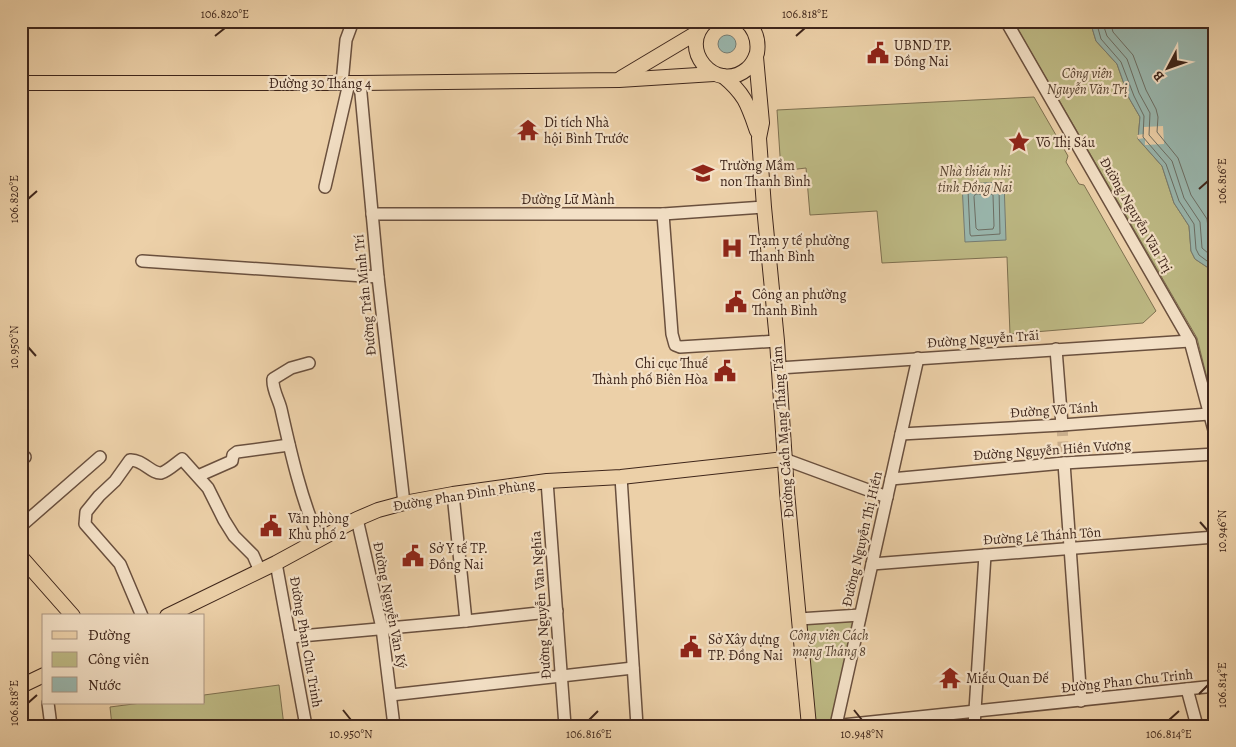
<svg xmlns="http://www.w3.org/2000/svg" width="1236" height="747" viewBox="0 0 1236 747" font-family="Alegreya,serif">
<style>
.green{fill:#bdb984;stroke:#7e7050}
.water{fill:#99b6ad;stroke:#757c73}
.pier{fill:#ecd0a8}
.lines{fill:none;stroke-linecap:round;stroke-linejoin:round}
.shore{stroke:#6c6e64;stroke-width:1}
.minor-tunnel{stroke:#c9ae8c;stroke-width:11;stroke-dasharray:11 5.5;stroke-linecap:butt}
.minor-casing{stroke:#6a503e;stroke-width:14}
.major-casing{stroke:#3f261b;stroke-width:16}
.minor{stroke:#f3e0c6;stroke-width:11}
.major{stroke:#ecd0a8;stroke-width:14}
.ticks{fill:none;stroke:#3f261b;stroke-width:2}
.labels{text-anchor:middle;dominant-baseline:central;stroke-width:4.5;stroke-linejoin:round;paint-order:stroke}
.poi-label{font-size:14px;fill:#3f261b;stroke:#f3e0c6;text-anchor:start}
.park-label{font-size:14px;font-style:italic;fill:#584330;stroke:#f3e0c6}
.street-label{font-size:14px;fill:#3f261b;stroke:#f3e0c6}
.neatline{fill:none;stroke:#3f261b;stroke-width:2}
.ticks-label{font-size:12px;text-anchor:middle;fill:#3f261b}
</style>
<rect width="100%" height="100%" fill="#ecd0a8"/>
<filter id="stains"><feTurbulence type="fractalNoise" baseFrequency=".004" numOctaves="4"/><feColorMatrix values="0 0 0 0 .2 0 0 0 0 .09 0 0 0 0 .02 0 0 0 .5 -.17"/></filter>
<radialGradient id="worn" r=".72"><stop offset=".6" stop-color="#630" stop-opacity="0"/><stop offset="1" stop-color="#630" stop-opacity=".3"/></radialGradient>
<g class="green">
<path d="M 1013,21 L 1090,21 L 1096,41 L 1117,64 L 1129,98 L 1140,117 L 1138,139 L 1162,166 L 1174,203 L 1189,226 L 1191,251 L 1195,259 L 1213,271 L 1215,275 L 1215,410 L 1197,338 Z"/>
<path d="M 1034,97 L 1068,156 L 1066,162 L 1079,184 L 1084,185 L 1156,311 L 1143,323 L 1010,334 L 1007,257 L 882,263 L 877,211 L 810,215 L 806,168 L 781,171 L 777,110 Z"/>
<path d="M 855,619 L 832,720 L 815,721 L 806,623 Z"/>
<path d="M 279,685 L 284,726 L 112,726 L 110,707 L 141,703 L 204,703 L 204,695 Z"/>
</g>
<g class="water">
<path d="M 1090,21 L 1215,21 L 1215,275 L 1213,271 L 1195,259 L 1191,251 L 1189,226 L 1174,203 L 1162,166 L 1138,139 L 1140,117 L 1129,98 L 1117,64 L 1096,41 Z"/>
<circle cx="727" cy="44" r="9"/>
<path d="M 1004,182 L 1006,240 L 965,242 L 962,184 Z"/>
</g>
<path class="pier" d="M 1163,126 L 1164,144 L 1145,145 L 1145,138 L 1138,139 L 1137,135 L 1144,134 L 1144,127 Z"/>
<g class="lines">
<g class="shore">
<path d="M 1096,21 L 1101,39 L 1121,62 L 1134,96 L 1144,116 L 1143,137 L 1166,164 L 1179,201 L 1194,224 L 1196,249 L 1199,255 L 1215,267"/>
<path d="M 1102,21 L 1107,36 L 1127,59 L 1139,93 L 1150,113 L 1149,135 L 1172,161 L 1184,198 L 1200,222 L 1202,248 L 1215,259"/>
<path d="M 1110,21 L 1113,32 L 1133,55 L 1146,90 L 1156,109 L 1158,117 L 1157,132 L 1178,158 L 1191,195 L 1207,219 L 1210,245 L 1215,250"/>
<path d="M 996,187 L 999,189 L 1000,234 L 971,236 L 970,234 L 968,190 Z"/>
<path d="M 976,194 L 991,194 L 993,195 L 994,226 L 993,229 L 978,230 L 976,228 L 974,197 Z"/>
</g>
<path class="minor-tunnel" d="M 1062,425 L 1064,463"/>
<g class="minor-casing">
<g id="minor">
<path d="M 1006,21 L 1190,341 L 1215,434"/>
<path d="M 342,83 L 346,40 L 353,21"/>
<path d="M 360,83 L 378,277 L 404,503"/>
<path d="M 325,187 L 349,83"/>
<path d="M 372,214 L 663,214 L 764,207"/>
<path d="M 663,214 L 672,334 L 675,345 L 680,347 L 777,341"/>
<path d="M 142,261 L 378,277"/>
<path d="M 1056,349 L 1062,425"/>
<path d="M 309,363 L 291,368 L 273,379 C 272,389 279,400 281,409 C 291,454 301,498 319,540"/>
<path d="M 779,368 L 1190,341"/>
<path d="M 901,434 L 1062,425 L 1209,414"/>
<path d="M 784,459 L 887,497"/>
<path d="M 21,460 L 25,457"/>
<path d="M 1064,463 L 1081,701"/>
<path d="M 198,476 L 232,461 L 233,455 L 237,452 L 289,445"/>
<path d="M 621,477 L 637,726"/>
<path d="M 891,479 L 1064,463 L 1215,454"/>
<path d="M 547,481 L 565,726"/>
<path d="M 453,494 L 466,621"/>
<path d="M 357,519 L 382,628 L 394,726"/>
<path d="M 21,526 L 100,457"/>
<path d="M 276,563 L 306,726"/>
<path d="M 872,564 L 1215,537"/>
<path d="M 142,616 L 120,564 L 85,524 L 86,512 L 99,496 L 115,481 L 130,460 C 142,459 152,474 161,473 C 168,471 176,463 182,459 L 208,488 L 224,520 L 234,536 L 253,555 L 260,571"/>
<path d="M 799,619 L 860,615"/>
<path d="M 290,637 L 466,621 L 557,611"/>
<path d="M 1187,689 L 1197,726"/>
<path d="M 391,695 L 633,668"/>
<path d="M 48,703 L 51,726"/>
<path d="M 836,725 L 918,358"/>
<path d="M 833,726 L 1215,686"/>
<path d="M 974,726 L 985,555"/>
</g>
</g>
<g class="major-casing">
<g id="major">
<path d="M 707,21 C 676,48 716,95 747,69 C 752,65 755,59 757,53 C 759,40 756,30 746,21"/>
<path d="M 756,57 L 762,123 L 759,138 L 764,207 L 777,341 L 787,492 L 809,726"/>
<path d="M 723,76 C 745,94 748,105 757,131"/>
<path d="M 621,78 L 698,32"/>
<path d="M 21,83 L 360,83 L 619,80 L 714,74"/>
<path d="M 21,557 L 73,616"/>
<path d="M 167,616 L 276,563 L 357,519 L 378,510 L 404,503 L 453,494 L 547,481 L 621,477 L 784,459"/>
<path d="M 21,686 L 44,675"/>
</g>
</g>
<use href="#minor" class="minor"/>
<use href="#major" class="major"/>
</g>
<path class="ticks" d="M 215,36 L 225,28M 796,36 L 805,28M 1199,189 L 1208,181M 28,199 L 37,191M 28,347 L 36,356M 1200,522 L 1208,531M 1199,694 L 1208,685M 28,703 L 37,695M 343,710 L 351,720M 854,710 L 862,720M 589,720 L 598,711M 1169,720 L 1179,711"/>
<defs>
<g id="civic-bare" transform="scale(1.725)"><path d="M-.6-6.5H3V-4.5H.6V-3L4-1V1h2V6H-6V1h2V-1L-.6-3ZM-1.2 2.5V6h2.4V2.5Z" fill="#8f2418" stroke="#f3e0c6" stroke-width="2.5" paint-order="stroke"/></g>
<g id="temple-bare" transform="scale(1.725)"><path d="M0-6L5-2H3V0L6.5 2.5H4V6H1.5V3h-3V6H-4V2.5H-6.5L-3 0V-2H-5Z" fill="#8f2418" stroke="#f3e0c6" stroke-width="2.5" paint-order="stroke"/></g>
<g id="sight-bare" transform="scale(1.725)"><path d="M0-6L1.8-2.2L6-1.7L2.9 1.2L3.7 5.4L0 3.3L-3.7 5.4L-2.9 1.2L-6-1.7L-1.8-2.2Z" fill="#8f2418" stroke="#f3e0c6" stroke-width="2.5" paint-order="stroke"/></g>
<g id="school-bare" transform="scale(1.725)"><path d="M0-5L7-2L0 1L-7-2ZM-4 1L0 2.5L4 1V4Q0 6-4 4Z" fill="#8f2418" stroke="#f3e0c6" stroke-width="2.5" paint-order="stroke"/></g>
<g id="hospital-bare" transform="scale(1.725)"><path d="M-5-5h3v3.5h4V-5h3V5h-3V1.5h-4V5h-3Z" fill="#8f2418" stroke="#f3e0c6" stroke-width="2.5" paint-order="stroke"/></g>
</defs>
<g fill-rule="evenodd">
<use href="#civic-bare" x="878" y="53"/>
<use href="#temple-bare" x="528" y="130"/>
<use href="#sight-bare" x="1019" y="142"/>
<use href="#school-bare" x="703" y="173"/>
<use href="#hospital-bare" x="732" y="248"/>
<use href="#civic-bare" x="736" y="302"/>
<use href="#civic-bare" x="725" y="371"/>
<use href="#civic-bare" x="271" y="526"/>
<use href="#civic-bare" x="413" y="556"/>
<use href="#civic-bare" x="691" y="647"/>
<use href="#temple-bare" x="950" y="678"/>
</g>
<g class="labels">
<g class="poi-label">
<text x="894" y="45">UBND TP.<tspan x="894" dy="16">Đồng Nai</tspan></text>
<text x="544" y="122">Di tích Nhà<tspan x="544" dy="16">hội Bình Trước</tspan></text>
<text x="1036" y="142">Võ Thị Sáu</text>
<text x="720" y="165">Trường Mầm<tspan x="720" dy="16">non Thanh Bình</tspan></text>
<text x="749" y="240">Trạm y tế phường<tspan x="749" dy="16">Thanh Bình</tspan></text>
<text x="752" y="294">Công an phường<tspan x="752" dy="16">Thanh Bình</tspan></text>
<text x="708" y="363" text-anchor="end">Chi cục Thuế<tspan x="708" dy="16">Thành phố Biên Hòa</tspan></text>
<text x="288" y="518">Văn phòng<tspan x="288" dy="16">Khu phố 2</tspan></text>
<text x="429" y="548">Sở Y tế TP.<tspan x="429" dy="16">Đồng Nai</tspan></text>
<text x="708" y="639">Sở Xây dựng<tspan x="708" dy="16">TP. Đồng Nai</tspan></text>
<text x="966" y="678">Miếu Quan Đế</text>
</g>
<g class="park-label">
<text x="1087" y="73">Công viên<tspan x="1087" dy="16">Nguyễn Văn Trị</tspan></text>
<text x="975" y="171">Nhà thiếu nhi<tspan x="975" dy="16">tỉnh Đồng Nai</tspan></text>
<text x="829" y="635">Công viên Cách<tspan x="829" dy="16">mạng Tháng 8</tspan></text>
</g>
<g class="street-label">
<text x="320" y="83">Đường 30 Tháng 4</text>
<text x="568" y="199">Đường Lữ Mành</text>
<text transform="translate(1136 215) rotate(60)">Đường Nguyễn Văn Trị</text>
<text transform="translate(365 295) rotate(-96)">Đường Trần Minh Trí</text>
<text transform="translate(983 339) rotate(-4)">Đường Nguyễn Trãi</text>
<text transform="translate(1054 410) rotate(-4)">Đường Võ Tánh</text>
<text transform="translate(783 432) rotate(-94)">Đường Cách Mạng Tháng Tám</text>
<text transform="translate(1052 450) rotate(-4)">Đường Nguyễn Hiền Vương</text>
<text transform="translate(464 495) rotate(-9)">Đường Phan Đình Phùng</text>
<text transform="translate(1042 536) rotate(-4)">Đường Lê Thánh Tôn</text>
<text transform="translate(862 539) rotate(-77)">Đường Nguyễn Thị Hiền</text>
<text transform="translate(390 605) rotate(79)">Đường Nguyễn Văn Ký</text>
<text transform="translate(541 605) rotate(-94)">Đường Nguyễn Văn Nghĩa</text>
<text transform="translate(306 642) rotate(80)">Đường Phan Chu Trinh</text>
<text transform="translate(1127 681) rotate(-6)">Đường Phan Chu Trinh</text>
</g>
</g>
<rect width="1236" height="747" fill="none" stroke="#ecd0a8" stroke-width="55"/>
<rect x="42" y="614" width="162" height="90" fill="#f3e0c6" stroke="#ab9682"/>
<rect x="52" y="631" width="25" height="8" fill="#ecd0a8" stroke="#ab9682"/>
<text x="88" y="640" font-size="15" fill="#3f261b">Đường</text>
<rect x="52" y="652" width="25" height="15" fill="#bdb984" stroke="#ab9682"/>
<text x="88" y="664" font-size="15" fill="#3f261b">Công viên</text>
<rect x="52" y="677" width="25" height="15" fill="#99b6ad" stroke="#ab9682"/>
<text x="88" y="690" font-size="15" fill="#3f261b">Nước</text>
<g transform="translate(1168 68) rotate(229)" stroke="#f3e0c6" stroke-width="4" paint-order="stroke">
<path d="M0-4L9 19L0 12L-9 19Z" fill="#3f261b"/>
<text y="-8" font-size="14" font-weight="bold" text-anchor="middle" fill="#3f261b">B</text>
</g>
<rect x="28" y="28" width="1180" height="692" class="neatline"/>
<g class="ticks-label">
<text x="225" y="18">106.820°E</text>
<text x="805" y="18">106.818°E</text>
<text transform="translate(1222 181) rotate(-90)" y="4">106.816°E</text>
<text transform="translate(14 199) rotate(-90)" y="4">106.820°E</text>
<text transform="translate(14 347) rotate(-90)" y="4">10.950°N</text>
<text transform="translate(1222 531) rotate(-90)" y="4">10.946°N</text>
<text transform="translate(1222 685) rotate(-90)" y="4">106.814°E</text>
<text transform="translate(14 703) rotate(-90)" y="4">106.818°E</text>
<text x="351" y="738">10.950°N</text>
<text x="589" y="738">106.816°E</text>
<text x="862" y="738">10.948°N</text>
<text x="1169" y="738">106.814°E</text>
</g>
<rect width="100%" height="100%" filter="url(#stains)"/>
<rect width="100%" height="100%" fill="url(#worn)"/>
</svg>
